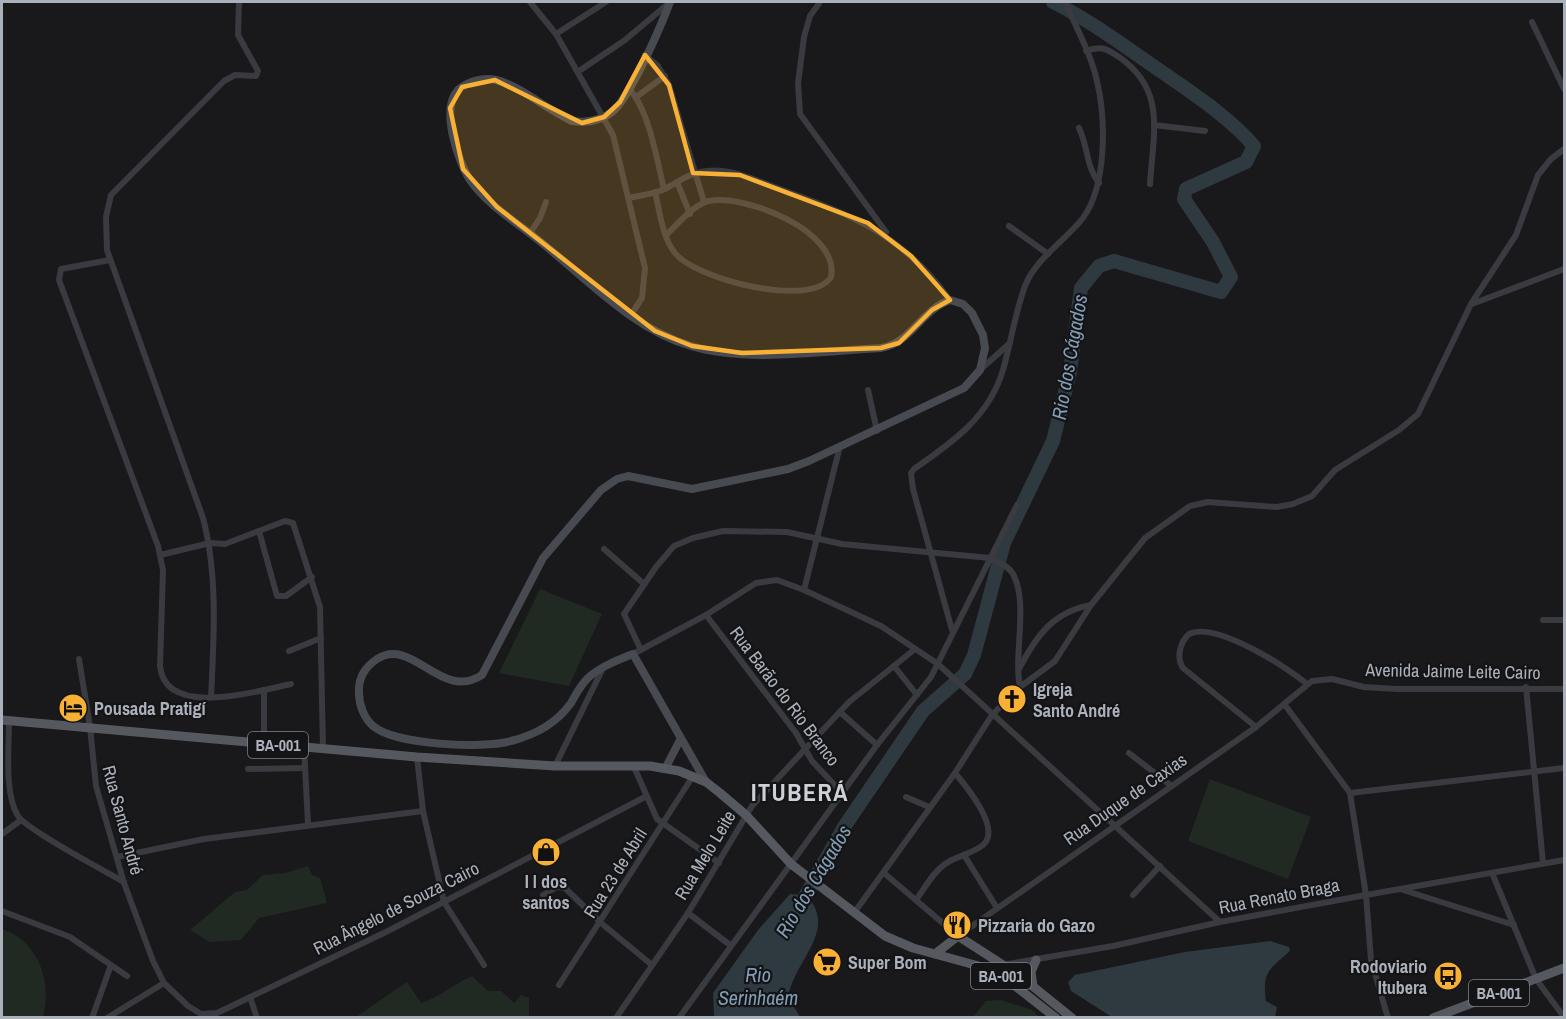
<svg xmlns="http://www.w3.org/2000/svg" width="1566" height="1019" viewBox="0 0 1566 1019" font-family="'Archivo Narrow',sans-serif">
<style>
.green{fill:#212a22}
.water{fill:#2e3940}
.lines{fill:none;stroke-linecap:round;stroke-linejoin:round}
.river{stroke:#2e3940;stroke-width:14}
.minor{stroke:#3a3b41;stroke-width:6}
.secondary{stroke:#484a51;stroke-width:8}
.primary{stroke:#565860;stroke-width:9}
.marked{fill:#f8b135;fill-opacity:0.2;stroke:#f8b135;stroke-width:4.5;stroke-linejoin:round}
.labels{text-anchor:middle;dominant-baseline:central;stroke-width:4.5;stroke-linejoin:round;paint-order:stroke}
.shield{fill:#141416;stroke:#7e828a;stroke-width:1.5}
.shield-label{font-size:16px;font-weight:bold;fill:#abb1bb}
.street-label{font-size:18px;fill:#abb1bb;stroke:#141416}
.poi-label{font-size:18px;font-weight:bold;fill:#abb1bb;stroke:#141416;text-anchor:start}
.water-label{font-size:20px;font-style:italic;fill:#829fb7;stroke:#141416}
.district-label{font-size:24px;font-weight:bold;letter-spacing:1.5px;fill:#ccd0d7;stroke:#141416}
</style>
<rect width="100%" height="100%" fill="#19191b"/>
<g class="green">
<path d="M 540,589 L 602,614 L 569,686 L 499,673 Z"/>
<path d="M 1210,779 L 1311,817 L 1288,879 L 1188,841 Z"/>
<path d="M 308,866 L 312,875 L 320,878 L 327,903 L 259,918 L 241,940 L 210,942 L 190,930 L 235,892 L 247,890 L 263,875 L 285,873 Z"/>
<path d="M 2,929 C 39,941 52,982 43,1017 L 2,1017 Z"/>
<path d="M 472,976 L 488,991 L 501,991 L 514,1003 L 521,995 L 529,998 L 529,1017 L 356,1017 L 407,982 L 421,1003 C 440,997 454,984 472,976 Z"/>
<path d="M 1001,1000 L 1032,1010 L 1040,1017 L 973,1017 L 986,1001 Z"/>
</g>
<g class="water">
<path d="M 790,894 L 806,895 C 839,930 795,959 788,997 L 800,1017 L 714,1017 L 713,993 L 758,930 Z"/>
<path d="M 1270,941 L 1289,947 L 1290,951 C 1269,970 1262,971 1266,1001 L 1277,1007 L 1275,1017 L 1112,1017 L 1071,991 L 1068,982 L 1075,975 L 1185,952 Z"/>
</g>
<g class="lines">
<path class="river" d="M 798,909 L 844,827 L 923,711 L 965,674 L 974,655 L 1004,543 L 1053,441 L 1070,372 L 1081,288 L 1099,266 L 1114,261 L 1221,292 L 1231,277 L 1213,242 L 1184,199 L 1186,189 L 1246,162 L 1254,146 C 1229,117 1196,96 1165,74 C 1128,49 1093,22 1053,2"/>
<g class="minor">
<path d="M 530,2 L 556,34 L 613,135 L 645,268 L 642,298 L 631,315"/>
<path d="M 820,2 L 810,16 L 804,37 L 798,83 L 800,114 L 886,232"/>
<path d="M 1532,22 L 1564,89"/>
<path d="M 556,34 L 606,2"/>
<path d="M 1086,51 C 1101,45 1107,49 1119,57 C 1167,90 1153,134 1150,184"/>
<path d="M 645,55 L 658,66 L 669,85 L 704,202"/>
<path d="M 579,71 L 625,40 L 669,3"/>
<path d="M 628,88 C 649,108 657,161 664,189"/>
<path d="M 636,97 L 665,76"/>
<path d="M 1154,125 L 1205,131"/>
<path d="M 1079,128 C 1088,146 1086,167 1099,183"/>
<path d="M 677,182 L 690,214"/>
<path d="M 655,192 C 660,212 662,237 675,253 C 695,279 811,309 831,277 C 840,231 745,194 709,201 C 694,204 678,224 666,235"/>
<path d="M 629,198 C 641,195 654,194 665,189 C 678,182 691,172 707,171 C 730,168 756,180 777,188 C 852,215 901,233 950,300"/>
<path d="M 1009,226 L 1048,254"/>
<path d="M 530,233 L 540,218 L 546,202"/>
<path d="M 110,260 L 61,269 L 59,280 L 158,546 L 163,570 L 160,666 C 165,719 258,691 291,684"/>
<path d="M 1472,304 L 1564,269"/>
<path d="M 980,370 L 1010,343"/>
<path d="M 868,390 L 877,431"/>
<path d="M 259,531 L 277,596 L 286,596 L 312,577"/>
<path d="M 604,549 L 644,584"/>
<path d="M 160,555 L 210,543 L 225,544 L 285,521 L 293,523 L 320,607 L 323,749"/>
<path d="M 804,590 L 839,450"/>
<path d="M 706,615 L 796,733 L 812,761 L 842,793"/>
<path d="M 1543,620 L 1564,620"/>
<path d="M 952,630 L 913,489 L 911,473 L 914,469 C 953,442 989,417 1003,370 C 1011,342 1015,313 1025,286 C 1036,258 1065,241 1083,218 C 1107,185 1106,119 1097,81 C 1091,54 1076,27 1065,2"/>
<path d="M 641,650 L 624,614 L 656,567 L 674,546 L 693,538 L 723,531 L 787,532 L 842,544 L 990,558 C 998,562 1009,566 1013,574 C 1029,603 1013,656 1020,687"/>
<path d="M 289,651 L 321,638"/>
<path d="M 633,654 L 706,615 L 756,583 L 777,580 L 804,590 L 881,626 L 938,664 L 1220,922"/>
<path d="M 79,659 L 90,727 L 96,786 L 124,883 L 153,961 L 164,983 L 188,1006 L 201,1014 L 217,1013 L 388,931 L 645,797"/>
<path d="M 894,666 L 917,695"/>
<path d="M 1019,669 C 1036,636 1053,612 1091,605"/>
<path d="M 1526,687 L 1543,863"/>
<path d="M 264,690 L 264,744"/>
<path d="M 211,697 C 214,638 218,575 203,518 L 107,250 L 106,217 L 111,195 L 224,81 L 235,75 L 256,76 L 258,71 L 238,35 L 239,2"/>
<path d="M 1285,705 L 1350,793 L 1366,895 L 1371,960 L 1388,1018"/>
<path d="M 840,712 L 877,745"/>
<path d="M 9,720 C 9,747 4,794 18,816 C 27,830 105,871 124,882"/>
<path d="M 1256,727 L 1183,668 C 1176,658 1180,642 1189,634 C 1215,621 1287,667 1307,684"/>
<path d="M 304,747 L 308,824"/>
<path d="M 1129,753 L 1170,785"/>
<path d="M 417,757 L 423,811 L 444,902 L 484,965"/>
<path d="M 555,766 L 604,666"/>
<path d="M 634,767 L 657,819 L 719,863"/>
<path d="M 248,769 L 305,768"/>
<path d="M 1350,793 L 1564,768"/>
<path d="M 906,797 L 929,807"/>
<path d="M 2,834 L 21,820"/>
<path d="M 964,855 L 997,908"/>
<path d="M 117,857 L 204,839 L 423,811"/>
<path d="M 884,873 L 958,936 L 1256,727 L 1312,681 L 1332,679 L 1364,687 L 1397,689 L 1564,689"/>
<path d="M 1492,873 L 1536,979 L 1564,1017"/>
<path d="M 1403,890 L 1514,925"/>
<path d="M 543,895 L 557,887 L 565,888 L 601,923 L 652,965"/>
<path d="M 1133,895 L 1160,866"/>
<path d="M 916,900 C 925,888 933,872 945,864 C 956,856 972,854 983,845 C 1002,829 966,786 955,773"/>
<path d="M 2,911 L 70,937 L 127,976"/>
<path d="M 688,913 L 730,945"/>
<path d="M 854,913 L 955,773 L 992,715 L 1020,687 L 1055,661 L 1091,605 L 1145,538 L 1190,506 L 1208,502 L 1277,507 L 1293,504 L 1312,496 L 1335,470 L 1399,430 L 1418,414 L 1471,304 L 1516,235 L 1538,175 L 1551,159 L 1564,149"/>
<path d="M 1002,965 L 1113,946 L 1220,922 L 1366,895 L 1564,860"/>
<path d="M 559,985 L 693,776"/>
<path d="M 250,997 L 257,1018"/>
<path d="M 92,1018 L 111,965"/>
<path d="M 107,1018 L 164,983"/>
<path d="M 616,1018 L 688,913 L 752,806 L 849,702 L 915,649"/>
<path d="M 679,1018 L 877,745 L 931,677 L 1017,505"/>
</g>
<g class="secondary">
<path d="M 670,2 C 661,26 630,98 612,112 C 600,121 586,123 572,121 C 547,110 521,86 496,80 C 483,77 468,81 458,90 C 440,108 458,162 470,180 C 488,206 518,223 542,243 C 588,280 633,329 691,346 C 747,363 823,351 881,348 C 912,343 921,310 950,300 L 963,304 L 972,313 L 983,335 L 985,348 L 980,370 L 964,388 L 809,461 L 788,469 L 692,489 L 628,476 L 617,479 L 601,490 L 543,558 L 482,675 C 441,702 413,636 377,659 C 365,667 358,678 359,693 C 359,705 364,718 373,726 C 395,745 482,749 511,741 C 535,735 556,724 571,703 C 576,694 581,684 589,677 C 602,666 618,660 633,654 L 706,782"/>
<path d="M 666,767 L 680,740"/>
</g>
<g class="primary">
<path d="M 2,720 L 417,757 L 555,766 L 650,766 L 679,771 L 706,782 L 720,793 L 746,815 L 791,864 L 885,936 L 913,948 L 975,965 L 1005,978 L 1056,1018"/>
<path d="M 935,954 L 958,936 L 1020,976 L 1072,1018"/>
<path d="M 1033,986 L 1031,972 L 1036,960"/>
<path d="M 1433,1018 L 1564,968"/>
</g>
</g>
<path class="marked" d="M 645,55 L 669,85 L 693,173 L 740,175 L 868,223 L 911,256 L 950,300 L 932,310 L 899,343 L 881,348 L 742,353 L 692,346 L 655,331 L 497,207 L 463,169 L 450,108 L 462,87 L 495,80 L 582,123 L 604,117 L 620,102 Z"/>
<defs>
<g id="church-disc" transform="scale(1.5)"><circle r="9.5" fill="#f8b135" stroke="#141416"/><path d="M-1.2-6h2.4v3.5h3.3v2.4h-3.3V6h-2.4V-.1h-3.3v-2.4h3.3Z" fill="#111"/></g>
<g id="hotel-disc" transform="scale(1.5)"><circle r="9.5" fill="#f8b135" stroke="#141416"/><path d="M-6-4.5h1.5V1H6V5H4.5V3h-9V5H-6ZM-4 0a1.8 1.8 0 1 1 3.6 0ZM.5 0V-2.5h3Q6-2.5 6 0Z" fill="#111"/></g>
<g id="shop-disc" transform="scale(1.5)"><circle r="9.5" fill="#f8b135" stroke="#141416"/><path d="M-5-2.5h2.3a2.7 3.5 0 0 1 5.4 0H5L5.5 6h-11ZM-1.5-2.5h3a1.5 2.3 0 0 0-3 0Z" fill="#111"/></g>
<g id="restaurant-disc" transform="scale(1.5)"><circle r="9.5" fill="#f8b135" stroke="#141416"/><path d="M-5-6h1v4h1v-4h1v4h1v-4h1v5L-1.5 .5V6h-2V.5L-5-1ZM5-6V6H3V1.5H1.5Q1.5-4 5-6Z" fill="#111"/></g>
<g id="supermarket-disc" transform="scale(1.5)"><circle r="9.5" fill="#f8b135" stroke="#141416"/><path d="M-6-5.5h2.5l.6 2H6L4.5 2H-2.5L-4.4-4H-6ZM-1.5 3.2a1.3 1.3 0 1 0 .1 0ZM3 3.2a1.3 1.3 0 1 0 .1 0Z" fill="#111"/></g>
<g id="bus-disc" transform="scale(1.5)"><circle r="9.5" fill="#f8b135" stroke="#141416"/><path d="M-5-6H5V4H4V6H2V4H-2V6H-4V4H-5ZM-3.5-4V0h7V-4ZM-3.5 1.2v1.5H-2V1.2ZM2 1.2v1.5H3.5V1.2Z" fill="#111"/></g>
</defs>
<g fill-rule="evenodd">
<use href="#church-disc" x="1012" y="699"/>
<use href="#hotel-disc" x="73" y="708"/>
<use href="#shop-disc" x="546" y="852"/>
<use href="#restaurant-disc" x="957" y="925"/>
<use href="#supermarket-disc" x="827" y="962"/>
<use href="#bus-disc" x="1448" y="976"/>
</g>
<g class="labels">
<g class="shield">
<rect x="248" y="732" width="60" height="26" rx="4.5"/>
<rect x="971" y="963" width="60" height="26" rx="4.5"/>
<rect x="1469" y="980" width="60" height="26" rx="4.5"/>
</g>
<g class="shield-label">
<text x="278" y="745">BA-001</text>
<text x="1001" y="976">BA-001</text>
<text x="1499" y="993">BA-001</text>
</g>
<g class="street-label">
<text transform="translate(1453 671) rotate(1)">Avenida Jaime Leite Cairo</text>
<text transform="translate(785 696) rotate(53)">Rua Barão do Rio Branco</text>
<text transform="translate(1125 799) rotate(-35)">Rua Duque de Caxias</text>
<text transform="translate(123 820) rotate(75)">Rua Santo André</text>
<text transform="translate(705 855) rotate(-59)">Rua Melo Leite</text>
<text transform="translate(615 873) rotate(-58)">Rua 23 de Abril</text>
<text transform="translate(1279 896) rotate(-11)">Rua Renato Braga</text>
<text transform="translate(396 908) rotate(-27)">Rua Ângelo de Souza Cairo</text>
</g>
<g class="poi-label">
<text x="1033" y="689">Igreja<tspan x="1033" dy="21">Santo André</tspan></text>
<text x="94" y="708">Pousada Pratigí</text>
<text x="546" y="881" text-anchor="middle">I l dos<tspan x="546" dy="21">santos</tspan></text>
<text x="978" y="925">Pizzaria do Gazo</text>
<text x="848" y="962">Super Bom</text>
<text x="1427" y="966" text-anchor="end">Rodoviario<tspan x="1427" dy="21">Itubera</tspan></text>
</g>
<g class="water-label">
<text transform="translate(1069 357) rotate(-80)">Rio dos Cágados</text>
<text transform="translate(813 881) rotate(-59)">Rio dos Cágados</text>
<text x="758" y="974">Rio<tspan x="758" dy="23">Serinhaém</tspan></text>
</g>
<g class="district-label">
<text x="800" y="792">ITUBERÁ</text>
</g>
</g>
<rect width="1566" height="1019" fill="none" stroke="#abb1bb" stroke-width="6"/>
</svg>
